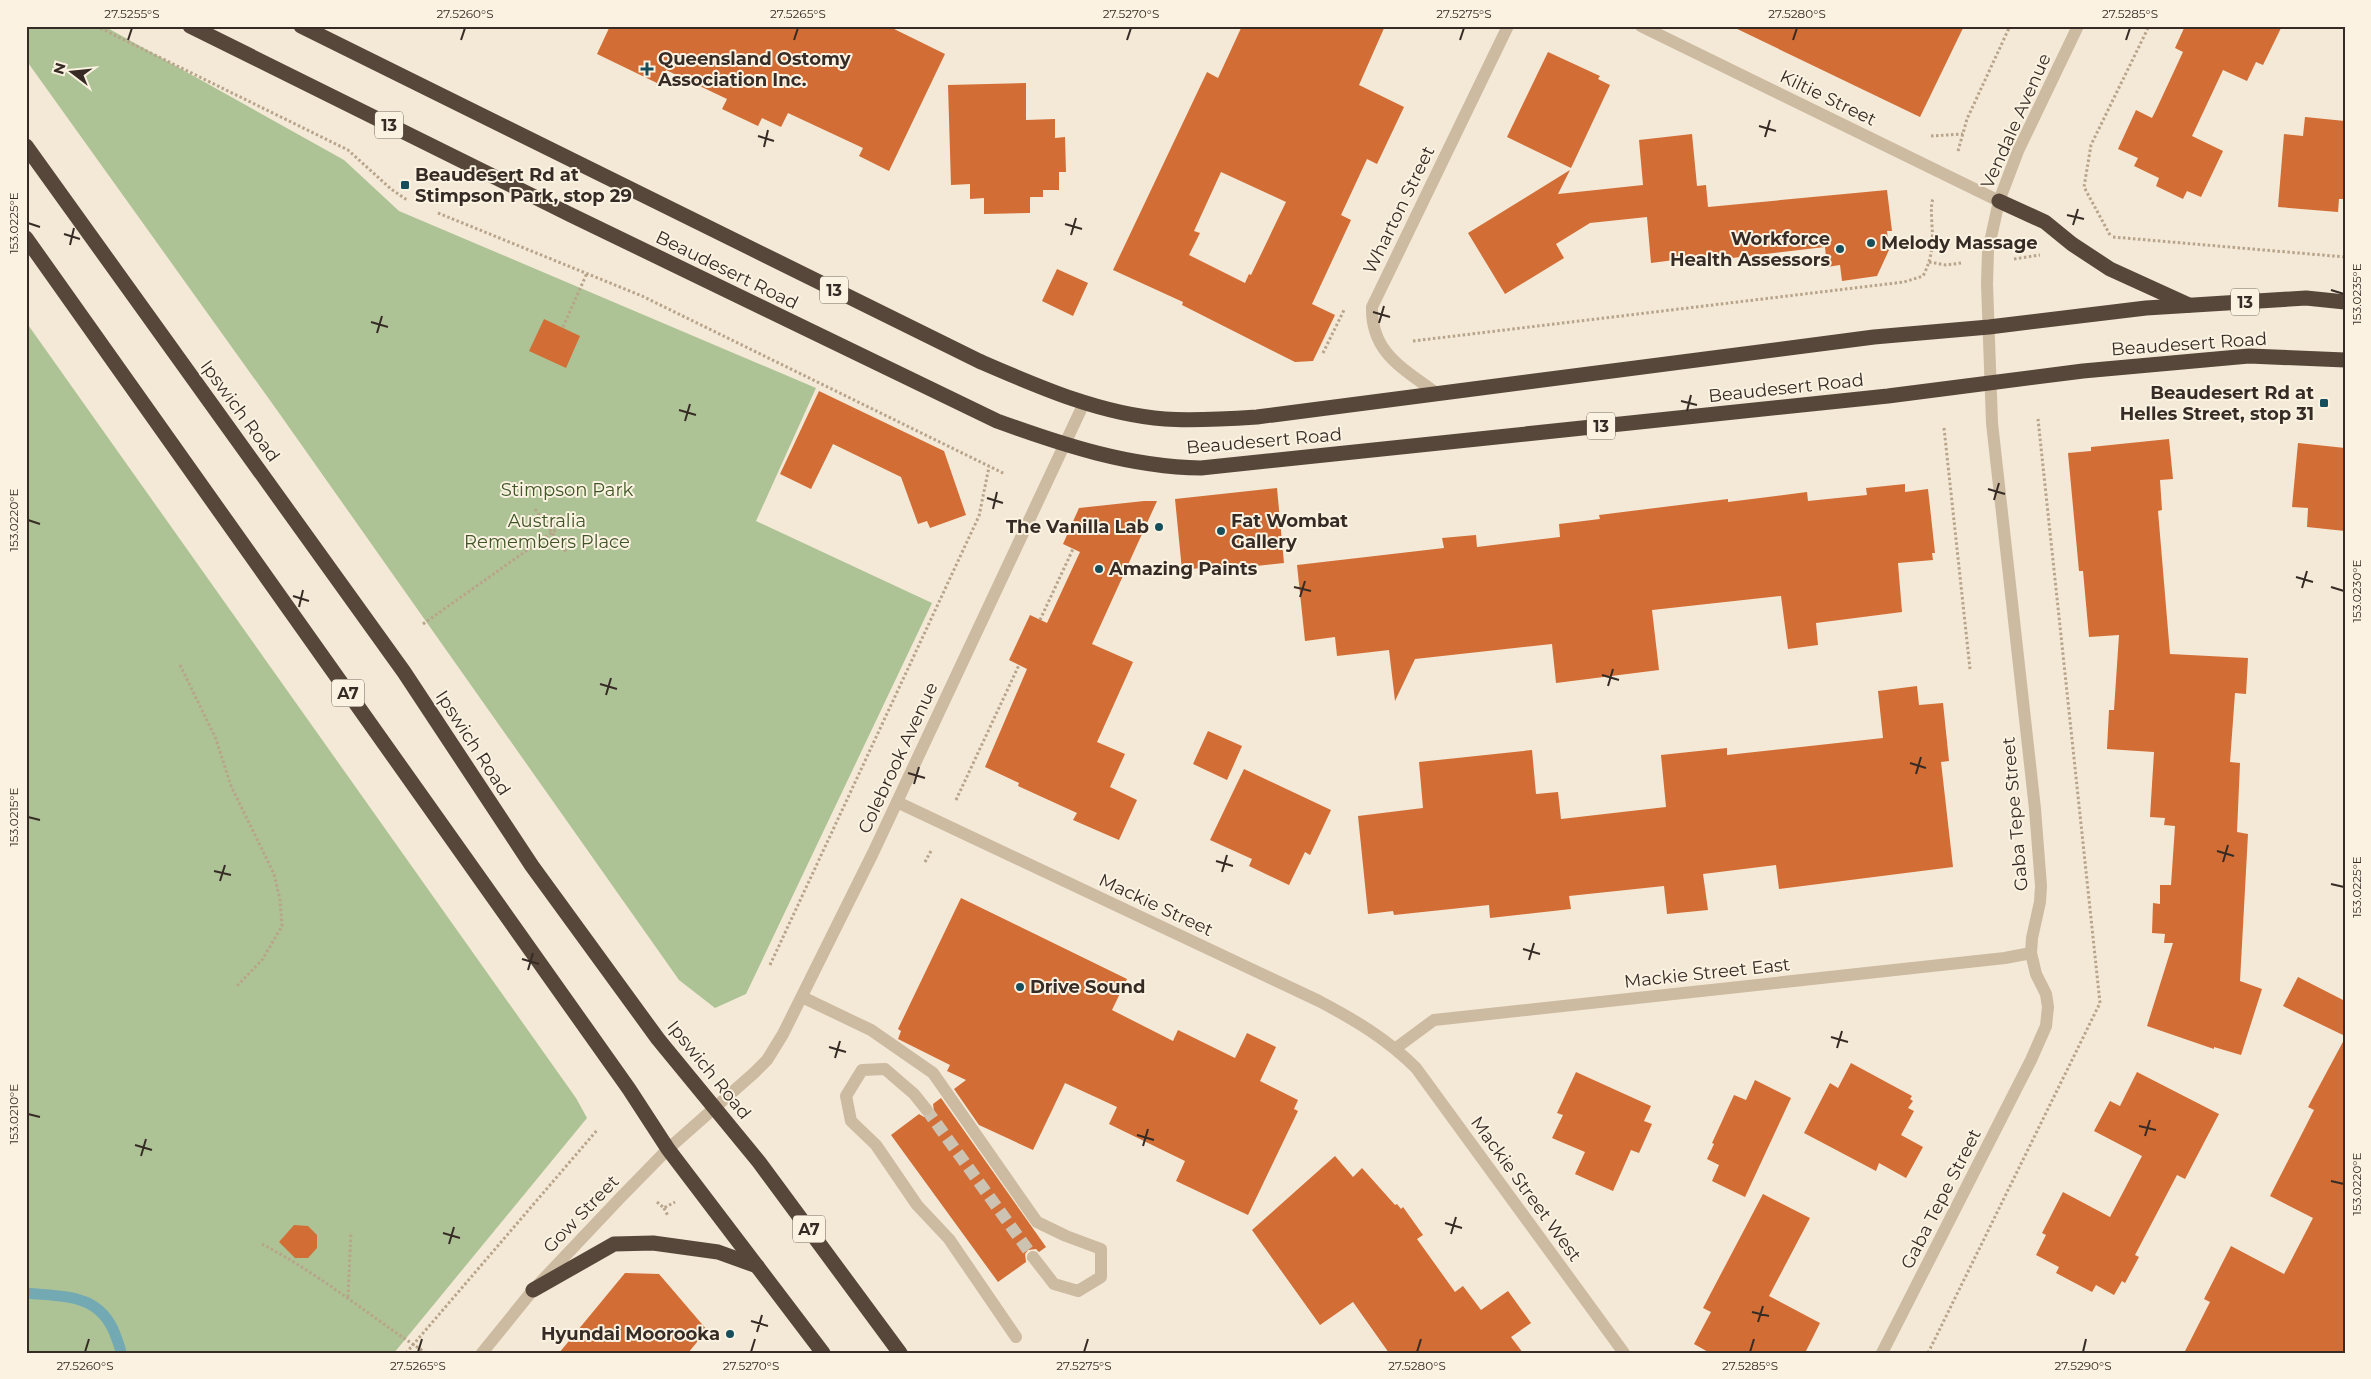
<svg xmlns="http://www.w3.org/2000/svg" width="2371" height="1379" viewBox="0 0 2371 1379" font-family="Montserrat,sans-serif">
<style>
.green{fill:#aec395}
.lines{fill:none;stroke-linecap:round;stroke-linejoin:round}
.stream{stroke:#72a9b3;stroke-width:11}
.building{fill:#d26d35;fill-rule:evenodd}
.minor-tunnel{stroke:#cdc3b3;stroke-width:12;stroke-dasharray:12 6;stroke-linecap:butt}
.path{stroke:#b8a48b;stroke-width:3;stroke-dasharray:2.5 2.5;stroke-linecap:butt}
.minor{stroke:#ccbaa1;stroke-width:12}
.highway{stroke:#57473b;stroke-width:15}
.ticks{fill:none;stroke:#362c25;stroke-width:2}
.poi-dot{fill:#164e5b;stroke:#fbf2e2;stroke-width:2}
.labels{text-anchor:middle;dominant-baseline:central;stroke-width:4;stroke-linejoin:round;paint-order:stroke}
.shield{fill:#fbf2e2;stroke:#71675e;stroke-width:1}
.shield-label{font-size:16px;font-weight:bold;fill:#362c25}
.poi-label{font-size:18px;font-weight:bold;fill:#362c25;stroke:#fbf2e2;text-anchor:start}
.street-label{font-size:18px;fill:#362c25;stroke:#fbf2e2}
.park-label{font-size:18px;fill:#3f5626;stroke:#fbf2e2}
.neatline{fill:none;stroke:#362c25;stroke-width:2}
.ticks-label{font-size:12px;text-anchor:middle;fill:#362c25}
</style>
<rect width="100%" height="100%" fill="#f3e9d6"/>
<g class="green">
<path d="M 26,26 L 104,26 L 344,160 L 399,211 L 816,388 L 756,521 L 932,603 L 746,994 L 715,1008 L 679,980 L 279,413 L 26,60 Z"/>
<path d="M 26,322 L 576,1098 L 587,1118 L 394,1353 L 26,1353 Z"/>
</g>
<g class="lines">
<path class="stream" d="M 26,1293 C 64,1297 99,1293 115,1334 C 117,1340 120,1346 121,1353"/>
</g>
<g class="building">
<path d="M 610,26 L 888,26 L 945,54 L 889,171 L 859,156 L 863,148 L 788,113 L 781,127 L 762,118 L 758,126 L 722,109 L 727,99 L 666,70 L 659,84 L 597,54 Z"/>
<path d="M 1242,26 L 1385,26 L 1359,85 L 1404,107 L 1377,164 L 1367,159 L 1341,215 L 1351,220 L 1312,304 L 1335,315 L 1313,361 L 1295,362 L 1182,305 L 1183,302 L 1113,270 L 1207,72 L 1218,78 ZM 1221,172 L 1286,202 L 1251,275 L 1249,274 L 1245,283 L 1189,255 L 1200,233 L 1194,231 Z"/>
<path d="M 1731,26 L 1964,26 L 1920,117 Z"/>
<path d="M 2185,26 L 2282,26 L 2263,65 L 2256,62 L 2247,81 L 2223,70 L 2192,136 L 2223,151 L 2201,197 L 2187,191 L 2183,199 L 2156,186 L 2159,178 L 2134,166 L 2138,158 L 2118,149 L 2136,110 L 2152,118 L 2156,110 L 2183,52 L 2175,48 Z"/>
<path d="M 1548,52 L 1600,76 L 1598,79 L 1610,85 L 1571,168 L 1507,137 Z"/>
<path d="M 1026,83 L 1026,120 L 1055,119 L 1055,138 L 1065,137 L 1066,172 L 1059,172 L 1059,190 L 1043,190 L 1043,197 L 1030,197 L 1030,213 L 984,214 L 984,198 L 970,199 L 970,184 L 951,185 L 948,85 Z"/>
<path d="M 2305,117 L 2345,121 L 2345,199 L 2339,199 L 2338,212 L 2278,207 L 2284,134 L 2303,136 Z"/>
<path d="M 1692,134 L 1697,186 L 1706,185 L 1708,207 L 1887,190 L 1892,231 L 1887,231 L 1889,250 L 1877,276 L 1842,281 L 1840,265 L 1827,267 L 1825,247 L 1690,263 L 1690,258 L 1651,263 L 1647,217 L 1590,223 L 1556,244 L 1564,258 L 1505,294 L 1468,233 L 1570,170 L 1558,194 L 1643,185 L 1639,140 Z"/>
<path d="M 1057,269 L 1088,283 L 1073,316 L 1042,301 Z"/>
<path d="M 544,319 L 580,336 L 566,368 L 529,351 Z"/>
<path d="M 819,391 L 944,451 L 966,515 L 930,528 L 927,521 L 918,524 L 901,477 L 833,444 L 811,489 L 780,474 Z"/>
<path d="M 2169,439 L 2173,479 L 2160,480 L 2162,510 L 2158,511 L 2170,654 L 2248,658 L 2246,694 L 2235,693 L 2230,762 L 2240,763 L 2237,832 L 2248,834 L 2240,981 L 2262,989 L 2241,1055 L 2214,1047 L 2214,1049 L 2147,1026 L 2173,943 L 2164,943 L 2165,934 L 2152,933 L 2153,903 L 2160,904 L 2160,885 L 2171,885 L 2175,826 L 2164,825 L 2165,818 L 2150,817 L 2154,752 L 2107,749 L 2109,710 L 2114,710 L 2119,635 L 2089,637 L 2083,571 L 2079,571 L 2068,453 L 2091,451 L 2091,447 Z"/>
<path d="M 2298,443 L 2345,448 L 2345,531 L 2307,527 L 2308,508 L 2292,507 Z"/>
<path d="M 1905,484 L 1905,492 L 1928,489 L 1935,553 L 1932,553 L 1933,560 L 1898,563 L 1902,612 L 1816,623 L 1818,645 L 1788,649 L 1781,596 L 1652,610 L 1659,670 L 1556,683 L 1552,644 L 1415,659 L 1395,701 L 1389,650 L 1337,656 L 1335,637 L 1305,641 L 1297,565 L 1444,548 L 1442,538 L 1476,535 L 1477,547 L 1560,537 L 1559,524 L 1600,519 L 1599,515 L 1615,513 L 1728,499 L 1728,502 L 1807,492 L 1808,501 L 1867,495 L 1866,488 Z"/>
<path d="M 1277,488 L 1284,563 L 1211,571 L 1210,567 L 1182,570 L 1175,499 Z"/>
<path d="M 1144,501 L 1157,501 L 1092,644 L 1133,662 L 1097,742 L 1125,754 L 1110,787 L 1137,800 L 1119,840 L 1073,820 L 1077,813 L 1018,786 L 1019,783 L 985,767 L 1027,669 L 1009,660 L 1030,615 L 1047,623 L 1080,552 L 1063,544 L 1079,508 Z"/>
<path d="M 1917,686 L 1919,705 L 1943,703 L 1949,761 L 1941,762 L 1953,867 L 1779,889 L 1776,865 L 1703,874 L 1708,910 L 1667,914 L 1664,886 L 1569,896 L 1571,909 L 1490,918 L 1489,905 L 1394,915 L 1393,911 L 1368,914 L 1358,816 L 1423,808 L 1419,762 L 1532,750 L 1536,794 L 1558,792 L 1561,819 L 1666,807 L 1661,755 L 1727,748 L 1727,755 L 1883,738 L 1878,691 Z"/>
<path d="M 1208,731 L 1242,746 L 1227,780 L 1193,764 Z"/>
<path d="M 1244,769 L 1331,810 L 1310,855 L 1305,852 L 1289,885 L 1249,866 L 1252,859 L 1210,840 Z"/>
<path d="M 961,898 L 1127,979 L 1112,1010 L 1173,1041 L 1178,1030 L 1235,1058 L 1247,1033 L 1276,1047 L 1260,1081 L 1298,1100 L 1294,1109 L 1298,1111 L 1248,1215 L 1176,1181 L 1185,1161 L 1109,1124 L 1117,1107 L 1065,1083 L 1033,1150 L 979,1125 L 954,1089 L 966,1080 L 947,1071 L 950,1065 L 898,1039 L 901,1031 L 898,1029 Z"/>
<path d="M 2298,977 L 2345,1001 L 2345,1036 L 2283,1006 Z"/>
<path d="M 2345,1038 L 2345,1353 L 2184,1353 L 2210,1302 L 2204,1299 L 2231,1246 L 2284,1274 L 2313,1218 L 2270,1196 L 2314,1110 L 2308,1107 Z"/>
<path d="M 1851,1063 L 1912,1096 L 1910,1099 L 1913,1101 L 1908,1108 L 1914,1111 L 1901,1135 L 1923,1147 L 1906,1178 L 1879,1163 L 1876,1171 L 1804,1133 L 1830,1083 L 1838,1088 Z"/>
<path d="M 1576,1072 L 1651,1106 L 1644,1121 L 1652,1124 L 1639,1153 L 1631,1150 L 1613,1191 L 1575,1174 L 1585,1152 L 1552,1138 L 1563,1115 L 1557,1113 Z"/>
<path d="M 2137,1072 L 2219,1114 L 2185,1179 L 2177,1175 L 2135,1255 L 2139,1257 L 2125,1283 L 2122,1281 L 2114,1295 L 2096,1285 L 2092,1292 L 2056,1273 L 2059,1267 L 2036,1255 L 2046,1235 L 2042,1233 L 2063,1192 L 2110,1217 L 2142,1156 L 2094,1131 L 2110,1101 L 2120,1106 Z"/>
<path d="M 1755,1080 L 1791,1098 L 1745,1197 L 1712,1181 L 1719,1165 L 1707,1159 L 1714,1144 L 1712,1143 L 1734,1095 L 1746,1100 Z"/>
<path d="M 941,1098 L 1046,1247 L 1039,1252 L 1036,1249 L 1028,1250 L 1025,1254 L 1026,1262 L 998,1282 L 891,1135 L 919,1114 L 924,1117 L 931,1116 L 934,1111 L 933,1104 Z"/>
<path d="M 1335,1156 L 1353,1177 L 1362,1168 L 1395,1205 L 1397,1204 L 1401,1209 L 1403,1207 L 1423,1235 L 1417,1239 L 1455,1292 L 1463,1286 L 1481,1310 L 1508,1291 L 1531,1323 L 1511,1337 L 1523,1353 L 1389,1353 L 1353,1302 L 1320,1325 L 1252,1230 Z"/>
<path d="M 1763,1194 L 1810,1218 L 1769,1296 L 1820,1323 L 1805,1353 L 1710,1353 L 1694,1344 L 1711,1312 L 1703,1308 Z"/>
<path d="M 294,1225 L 308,1226 L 317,1235 L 317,1248 L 308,1258 L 295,1258 L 279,1242 Z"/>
<path d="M 625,1273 L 659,1274 L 707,1330 L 688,1353 L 559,1353 Z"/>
</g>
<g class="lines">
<path class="minor-tunnel" d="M 926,1109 L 1033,1257"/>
<g class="path">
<path d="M 96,26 L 348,150 L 391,189 L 407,200"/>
<path d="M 1931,136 L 1963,134"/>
<path d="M 1958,151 L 1967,119 L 2010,26"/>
<path d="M 438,213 L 642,296 L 1005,474"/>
<path d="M 2110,235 L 2084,187 L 2091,145 L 2149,26"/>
<path d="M 2113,237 L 2345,257"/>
<path d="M 2014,259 L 2040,255"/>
<path d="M 1929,262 L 1946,265 L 1961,263"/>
<path d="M 563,327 L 587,273"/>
<path d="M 1413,341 L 1904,282 L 1923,276 C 1928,266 1931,257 1932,246 C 1934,234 1929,207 1933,199"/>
<path d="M 1323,353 L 1344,310"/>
<path d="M 1944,428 L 1970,669"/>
<path d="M 535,509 L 566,552"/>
<path d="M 1040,620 L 1073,549"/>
<path d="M 423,624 L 564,524"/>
<path d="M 180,665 L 216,739 L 231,786 L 274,874 L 280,900 L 282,926 L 262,960 L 236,987"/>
<path d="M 956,800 L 1019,665"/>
<path d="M 925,862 L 932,849"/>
<path d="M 770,965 L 979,516 L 989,467"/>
<path d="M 657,1202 L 664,1208 L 675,1202"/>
<path d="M 664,1208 L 668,1216"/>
<path d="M 262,1244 C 321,1275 371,1317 426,1353"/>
<path d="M 348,1297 L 351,1232"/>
<path d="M 406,1353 L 598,1129"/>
<path d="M 1928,1353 L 2100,1003 L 2038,419"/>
</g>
<g class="minor">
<path d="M 1641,26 L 1999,201"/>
<path d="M 1436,393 C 1403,368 1371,353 1372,307 L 1508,26"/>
<path d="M 897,802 L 1319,1001 C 1355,1020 1387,1039 1416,1068 L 1624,1353"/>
<path d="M 802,997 L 871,1030 L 933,1073 L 1037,1222 L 1066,1236 L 1101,1249 L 1101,1277 L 1078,1291 L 1054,1284 L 1033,1257"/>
<path d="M 1396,1048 L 1434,1020 L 2005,958 L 2031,953"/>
<path d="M 926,1109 L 914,1094 L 885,1069 L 862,1070 L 846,1096 L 851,1121 L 876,1145 L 917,1205 L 949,1239 L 1016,1337"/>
<path d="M 482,1353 L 533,1290 L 621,1197 L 668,1149 L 754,1073 L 767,1060 L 783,1034 L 873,853 L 1084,403"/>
<path d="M 1882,1353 L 2031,1060 L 2046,1026 L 2048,1007 L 2046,994 L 2036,974 L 2031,953 L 2032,938 L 2040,902 L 2041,886 L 2035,809 L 1992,423 L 1987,284 L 1988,251 L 1999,201 L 2018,151 L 2078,26"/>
</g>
<g class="highway">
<path d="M 190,26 L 571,215 L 997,421 C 1063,445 1130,467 1201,468 L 1888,396 L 2083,371 L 2249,356 L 2345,360"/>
<path d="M 301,26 L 979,361 C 1039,387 1100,414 1165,419 C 1195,421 1226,419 1257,417 L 1874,337 L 1989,327 L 2146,308 L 2306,298 L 2345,302"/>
<path d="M 26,146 L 404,672 L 532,866 L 658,1039 L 759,1162 L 900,1353"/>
<path d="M 1999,201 L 2045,222 L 2072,244 L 2110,269 L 2189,305"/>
<path d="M 26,238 L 629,1089 L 668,1149 L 823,1353"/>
<path d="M 533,1290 L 614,1244 L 653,1243 L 718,1252 L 757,1266"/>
</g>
</g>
<path class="ticks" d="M 128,40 L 132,28M 461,40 L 465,28M 794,40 L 798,28M 1127,40 L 1131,28M 1460,40 L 1464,28M 1793,40 L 1797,28M 2126,40 L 2130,28M 1759,126 L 1776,131M 758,136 L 774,141M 1765,137 L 1770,120M 764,147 L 768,130M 2067,215 L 2084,219M 28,223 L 40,227M 1065,224 L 1082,229M 2073,225 L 2078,209M 64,234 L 80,239M 1071,235 L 1076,218M 70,245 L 74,228M 2331,290 L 2344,294M 1373,312 L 1390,317M 371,322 L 388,327M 1379,323 L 1384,306M 377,333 L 382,316M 1681,401 L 1697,405M 679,410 L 696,415M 1687,411 L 1691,395M 685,421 L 690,404M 1988,489 L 2005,494M 987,498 L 1003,503M 1994,500 L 1999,483M 993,509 L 997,492M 28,520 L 40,524M 2296,577 L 2313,582M 1294,587 L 1311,591M 2331,587 L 2344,591M 2302,588 L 2307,571M 293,596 L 309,601M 1300,597 L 1305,581M 299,607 L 303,590M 1602,675 L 1619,680M 600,684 L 617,689M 1608,686 L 1613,669M 606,695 L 611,678M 1910,763 L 1926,768M 908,773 L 925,778M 1916,774 L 1921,757M 914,784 L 919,767M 28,817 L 40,820M 2217,851 L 2234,856M 1216,861 L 1233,866M 2223,862 L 2228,845M 214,871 L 231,875M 1222,872 L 1227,855M 220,881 L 225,865M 2331,884 L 2344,887M 1523,949 L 1540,954M 522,959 L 539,964M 1529,960 L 1534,943M 528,970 L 533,953M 1831,1037 L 1848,1042M 829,1047 L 846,1052M 1837,1048 L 1842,1031M 835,1058 L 840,1041M 28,1114 L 40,1117M 2139,1126 L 2156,1130M 1137,1135 L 1154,1140M 2145,1136 L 2150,1120M 135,1145 L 152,1150M 1143,1146 L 1148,1129M 141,1156 L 146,1139M 2331,1181 L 2344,1184M 1445,1223 L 1462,1228M 443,1233 L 460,1238M 1451,1234 L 1456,1217M 449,1244 L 454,1227M 1752,1312 L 1769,1316M 751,1321 L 768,1326M 1758,1322 L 1763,1306M 757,1332 L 762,1315M 85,1352 L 89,1339M 418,1352 L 422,1339M 751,1352 L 755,1339M 1084,1352 L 1088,1339M 1417,1352 L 1421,1339M 1750,1352 L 1754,1339M 2083,1352 L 2086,1339"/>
<g class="poi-dot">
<path d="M644.5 61.5h5v5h5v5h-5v5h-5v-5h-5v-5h5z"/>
<rect x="400" y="180" width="10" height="10" rx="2.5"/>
<circle cx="1871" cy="243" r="5"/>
<circle cx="1840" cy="249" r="5"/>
<rect x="2319" y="398" width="10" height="10" rx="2.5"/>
<circle cx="1159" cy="527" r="5"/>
<circle cx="1221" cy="531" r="5"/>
<circle cx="1099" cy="569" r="5"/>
<circle cx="1020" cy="987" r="5"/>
<circle cx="730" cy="1334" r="5"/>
</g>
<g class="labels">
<g class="shield">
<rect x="375" y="111.5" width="28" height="27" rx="4"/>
<rect x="820" y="276.5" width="28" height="27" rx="4"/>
<rect x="2231" y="288.5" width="28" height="27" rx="4"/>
<rect x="1587" y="412.5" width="28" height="27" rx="4"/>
<rect x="332" y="679.5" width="32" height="27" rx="4"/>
<rect x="793" y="1215.5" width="32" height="27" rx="4"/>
</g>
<g class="shield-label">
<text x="389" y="125">13</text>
<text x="834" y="290">13</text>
<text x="2245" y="302">13</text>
<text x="1601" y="426">13</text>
<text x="348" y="693">A7</text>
<text x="809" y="1229">A7</text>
</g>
<g class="poi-label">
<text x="658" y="59">Queensland Ostomy<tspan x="658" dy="21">Association Inc.</tspan></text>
<text x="415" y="175">Beaudesert Rd at<tspan x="415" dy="21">Stimpson Park, stop 29</tspan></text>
<text x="1830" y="239" text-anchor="end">Workforce<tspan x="1830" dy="21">Health Assessors</tspan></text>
<text x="1881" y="243">Melody Massage</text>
<text x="2314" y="393" text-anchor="end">Beaudesert Rd at<tspan x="2314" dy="21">Helles Street, stop 31</tspan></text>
<text x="1231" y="521">Fat Wombat<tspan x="1231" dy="21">Gallery</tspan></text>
<text x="1149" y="527" text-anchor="end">The Vanilla Lab</text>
<text x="1109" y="569">Amazing Paints</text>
<text x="1030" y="987">Drive Sound</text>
<text x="720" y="1334" text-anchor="end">Hyundai Moorooka</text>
</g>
<g class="street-label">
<text transform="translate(1828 98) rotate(26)">Kiltie Street</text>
<text transform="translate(2016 121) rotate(-66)">Vendale Avenue</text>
<text transform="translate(1399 210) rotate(-64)">Wharton Street</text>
<text transform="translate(727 270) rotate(26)">Beaudesert Road</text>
<text transform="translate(2189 344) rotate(-4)">Beaudesert Road</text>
<text transform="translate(1786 388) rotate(-6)">Beaudesert Road</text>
<text transform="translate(240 411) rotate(54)">Ipswich Road</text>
<text transform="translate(1264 441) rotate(-5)">Beaudesert Road</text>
<text transform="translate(473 743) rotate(57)">Ipswich Road</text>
<text transform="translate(898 758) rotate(-65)">Colebrook Avenue</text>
<text transform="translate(2015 814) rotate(-95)">Gaba Tepe Street</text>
<text transform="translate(1156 905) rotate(25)">Mackie Street</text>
<text transform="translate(1707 973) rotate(-6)">Mackie Street East</text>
<text transform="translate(709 1070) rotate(51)">Ipswich Road</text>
<text transform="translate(1526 1189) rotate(54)">Mackie Street West</text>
<text transform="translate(1941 1199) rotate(-63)">Gaba Tepe Street</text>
<text transform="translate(581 1214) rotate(-46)">Gow Street</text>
</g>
<g class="park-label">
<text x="567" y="490">Stimpson Park</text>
<text x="547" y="521">Australia<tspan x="547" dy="21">Remembers Place</tspan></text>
</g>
</g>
<rect width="2371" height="1379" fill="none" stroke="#fbf2e2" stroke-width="55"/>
<g transform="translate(72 72) rotate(286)" stroke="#fbf2e2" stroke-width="4" paint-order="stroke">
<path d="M0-4L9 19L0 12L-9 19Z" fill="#362c25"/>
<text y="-8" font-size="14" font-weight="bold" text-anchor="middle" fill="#362c25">N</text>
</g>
<rect x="28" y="28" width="2316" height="1324" class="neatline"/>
<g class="ticks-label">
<text x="132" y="18">27.5255°S</text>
<text x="465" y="18">27.5260°S</text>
<text x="798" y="18">27.5265°S</text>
<text x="1131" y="18">27.5270°S</text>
<text x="1464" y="18">27.5275°S</text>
<text x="1797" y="18">27.5280°S</text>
<text x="2130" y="18">27.5285°S</text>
<text transform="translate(14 223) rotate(-90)" y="4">153.0225°E</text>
<text transform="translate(2357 294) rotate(-90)" y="4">153.0235°E</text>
<text transform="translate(14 520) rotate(-90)" y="4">153.0220°E</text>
<text transform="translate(2357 591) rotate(-90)" y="4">153.0230°E</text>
<text transform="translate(14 817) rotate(-90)" y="4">153.0215°E</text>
<text transform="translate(2357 887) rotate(-90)" y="4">153.0225°E</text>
<text transform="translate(14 1114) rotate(-90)" y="4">153.0210°E</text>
<text transform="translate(2357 1184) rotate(-90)" y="4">153.0220°E</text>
<text x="85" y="1370">27.5260°S</text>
<text x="418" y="1370">27.5265°S</text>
<text x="751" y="1370">27.5270°S</text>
<text x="1084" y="1370">27.5275°S</text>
<text x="1417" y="1370">27.5280°S</text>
<text x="1750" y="1370">27.5285°S</text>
<text x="2083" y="1370">27.5290°S</text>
</g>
</svg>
